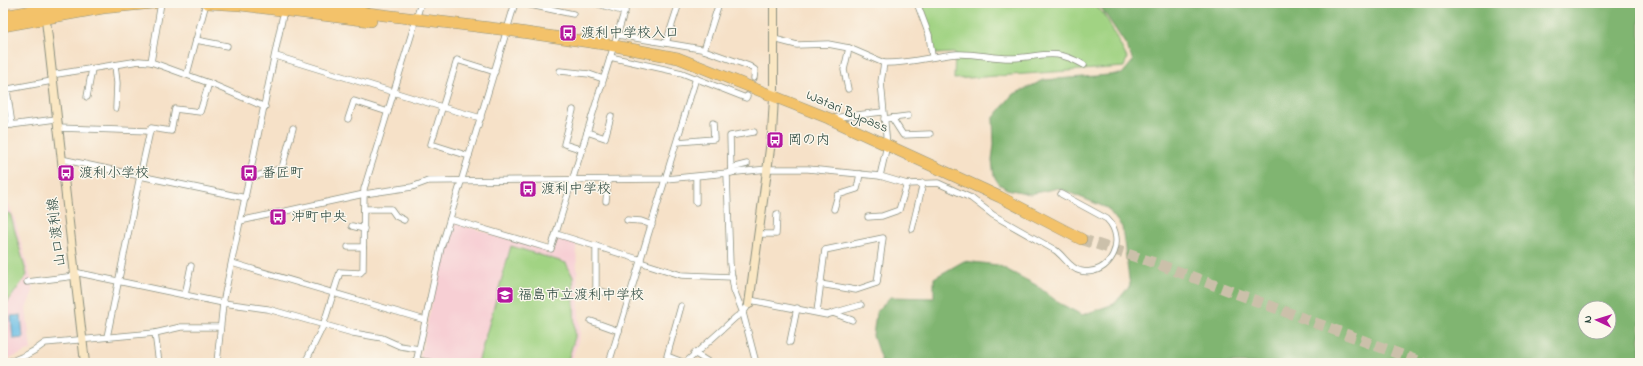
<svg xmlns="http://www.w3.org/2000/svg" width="1643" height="366" viewBox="0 0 1643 366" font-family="'Indie Flower','Klee One',sans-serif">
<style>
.built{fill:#f7cfd4}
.green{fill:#a1d383;stroke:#60885c}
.forest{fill:#80b571;stroke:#507952;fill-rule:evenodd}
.water{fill:#69bde5;stroke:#447d8c}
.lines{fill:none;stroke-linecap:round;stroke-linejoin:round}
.highway-tunnel{stroke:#cbc0aa;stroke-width:11;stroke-dasharray:11 5.5;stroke-linecap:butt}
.street-casing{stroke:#8a8f7e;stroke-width:7}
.secondary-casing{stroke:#8a8f7e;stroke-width:10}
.highway-casing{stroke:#8a8f7e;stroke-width:12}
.street{stroke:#fff;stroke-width:5.5}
.secondary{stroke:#fae7c3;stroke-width:8}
.highway{stroke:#f3c26a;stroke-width:11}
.labels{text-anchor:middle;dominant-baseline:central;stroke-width:3;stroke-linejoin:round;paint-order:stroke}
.poi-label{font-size:14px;fill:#1f3d34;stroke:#fbf7ec;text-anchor:start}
.street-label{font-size:14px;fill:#1f3d34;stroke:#fbf7ec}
</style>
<rect width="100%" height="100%" fill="#fbf7ec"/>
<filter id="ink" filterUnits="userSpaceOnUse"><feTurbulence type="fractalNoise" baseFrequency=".025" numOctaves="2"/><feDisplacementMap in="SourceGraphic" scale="8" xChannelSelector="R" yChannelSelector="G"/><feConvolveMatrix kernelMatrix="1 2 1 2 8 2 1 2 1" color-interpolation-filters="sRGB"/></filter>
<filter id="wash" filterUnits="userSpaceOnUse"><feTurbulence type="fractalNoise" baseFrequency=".012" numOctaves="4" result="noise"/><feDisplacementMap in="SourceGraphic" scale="16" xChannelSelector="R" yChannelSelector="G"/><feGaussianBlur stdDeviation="0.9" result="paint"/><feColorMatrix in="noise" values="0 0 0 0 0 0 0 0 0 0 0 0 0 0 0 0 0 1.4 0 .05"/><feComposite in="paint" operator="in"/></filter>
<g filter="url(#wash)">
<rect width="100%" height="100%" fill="#f6e1c8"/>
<g class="built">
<path d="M 3,195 L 14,216 L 31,278 L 33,291 L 26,309 L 31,350 L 3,361 Z"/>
<path d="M 452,222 L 552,252 L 557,237 L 576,244 L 580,335 L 571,363 L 450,363 L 420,358 L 441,259 Z"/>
</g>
<g class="green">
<path d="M 921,3 L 1095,3 L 1108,21 L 1127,58 L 1124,67 L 954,79 L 955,53 L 934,54 L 931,34 Z"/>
<path d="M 10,213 L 27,275 L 7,303 L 3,303 L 3,214 Z"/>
<path d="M 511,246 L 566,263 L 573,277 L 575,337 L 567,363 L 478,363 Z"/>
</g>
<path class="forest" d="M 1098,3 L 1640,3 L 1640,363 L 882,363 L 873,336 L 876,313 L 890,297 L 934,298 L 934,278 L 964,261 L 998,265 L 1036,285 L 1059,303 L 1082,315 L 1114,304 L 1130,286 L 1122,227 L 1107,208 L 1058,188 L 1030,194 L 1007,189 L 999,184 L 994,176 L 992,161 L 994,144 L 993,119 L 1012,95 L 1044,80 L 1122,74 L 1133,61 L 1126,45 ZM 1585,308 L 1609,308 L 1609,332 L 1585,332 Z"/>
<path class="water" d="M 21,315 L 23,338 L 13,339 L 11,316 Z"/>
</g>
<g filter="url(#ink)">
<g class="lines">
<path class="highway-tunnel" d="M 1081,239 L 1155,263 L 1423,363"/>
<g class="street-casing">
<g id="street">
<path d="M 521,3 L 573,14"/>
<path d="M 595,3 L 625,12"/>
<path d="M 917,3 L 929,35 L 932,56"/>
<path d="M 416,19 L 421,3"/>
<path d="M 618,35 L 701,49 L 749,66 L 755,70 L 754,78"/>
<path d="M 774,39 L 797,45 L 828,44 L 849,48 L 884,63"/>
<path d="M 196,40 L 227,46"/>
<path d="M 666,43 L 679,3"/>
<path d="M 704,50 L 719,3"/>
<path d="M 276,56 L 442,107 L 481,118"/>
<path d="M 610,57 L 682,73 L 746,98 L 747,96"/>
<path d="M 151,62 L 161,3"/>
<path d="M 115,65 L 117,83 L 116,108"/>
<path d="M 560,71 L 589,74 L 603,79"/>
<path d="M 187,74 L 206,3"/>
<path d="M 51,75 L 139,61 L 151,62 L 209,83"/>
<path d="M 848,89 L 844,70 L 849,48"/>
<path d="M 3,90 L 52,81"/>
<path d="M 7,90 L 12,125"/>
<path d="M 87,97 L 92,69"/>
<path d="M 573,110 L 564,144 L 583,150"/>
<path d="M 832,118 L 882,112"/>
<path d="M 892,118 L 903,135 L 930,134"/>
<path d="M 348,119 L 354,101 L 388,112"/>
<path d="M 884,119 L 908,116"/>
<path d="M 3,126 L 56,119"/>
<path d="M 57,128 L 150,131 L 140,176 L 61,159"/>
<path d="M 150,131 L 151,128 L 171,131 L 175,109 L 200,112 L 209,83 L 265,107"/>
<path d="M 587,132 L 605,138 L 611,116"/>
<path d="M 678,142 L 714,139 L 713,123"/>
<path d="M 469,156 L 431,144 L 457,60 L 495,72"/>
<path d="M 731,168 L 747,164"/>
<path d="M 731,173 L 730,136 L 754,132"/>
<path d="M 727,174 L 730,264 L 734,290 L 743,313 L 756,363"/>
<path d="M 880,176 L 887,145 L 881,82 L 884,63 C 909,64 932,56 957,54 C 976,53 995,59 1014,58 C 1045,56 1055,48 1084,65"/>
<path d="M 250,178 L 282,168 L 293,128"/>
<path d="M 606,201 L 608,180"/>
<path d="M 696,202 L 696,177"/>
<path d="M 364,209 L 391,209 L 396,216 L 404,220"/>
<path d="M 834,209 L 838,195 L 857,189 L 860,174"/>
<path d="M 868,217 L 882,216 L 899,210 L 907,184"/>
<path d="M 450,219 L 551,249 L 627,3"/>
<path d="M 627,220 L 641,221 L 652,225"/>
<path d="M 240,221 L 364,194 L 412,187 L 428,181 L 666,179 L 768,169 L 808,169 L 880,176 L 907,184 L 938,183 L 971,198 L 993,215 L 1055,250 C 1064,256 1070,269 1081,271 C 1110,277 1128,240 1107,219 L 1061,194"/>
<path d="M 352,226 L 364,229"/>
<path d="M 912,229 L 923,183"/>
<path d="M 556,234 L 641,260"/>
<path d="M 759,234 L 776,234 L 777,214"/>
<path d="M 596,246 L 596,290 L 608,293"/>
<path d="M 348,247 L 363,247"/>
<path d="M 640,262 L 681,275 L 732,277"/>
<path d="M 232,263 L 425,320"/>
<path d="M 74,272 L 223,303 L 284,10"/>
<path d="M 27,282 L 75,276"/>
<path d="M 185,295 L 191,266"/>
<path d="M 750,300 L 827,315 L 833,313 L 852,320"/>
<path d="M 681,306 L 667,356 L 685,363"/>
<path d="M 817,312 L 825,250 L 883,238 L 877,283 L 856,290 L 820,284"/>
<path d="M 833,313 L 861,305"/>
<path d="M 591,321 L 619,331"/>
<path d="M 155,333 L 159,363"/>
<path d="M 107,337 L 140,176 L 246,198"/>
<path d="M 790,342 L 797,308"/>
<path d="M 694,353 L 710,363"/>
<path d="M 416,360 L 435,363"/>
<path d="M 3,363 C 18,360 34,352 45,343 L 155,333 L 181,327 L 219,327"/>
<path d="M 217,363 L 223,303 L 268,309 L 353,333 L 382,338 L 400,346 L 419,349"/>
<path d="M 305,363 L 323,326 L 340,272 L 360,273 L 363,270 L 364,189 L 414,26"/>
<path d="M 416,363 L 441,248 L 515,3"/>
<path d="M 609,363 L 696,78"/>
<path d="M 685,363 L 736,317 L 743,313 L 749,304"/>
</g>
</g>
<g class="secondary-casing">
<g id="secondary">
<path d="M 44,3 L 85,363"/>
<path d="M 749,304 L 772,134 L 774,97 L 774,3"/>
</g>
</g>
<g class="highway-casing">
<g id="highway">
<path d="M 207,3 L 240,5 L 371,21"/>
<path d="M 285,3 L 507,30 L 610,45 L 678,58 L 828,118 L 1000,197 L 1081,239"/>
<path d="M 3,16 L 79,3"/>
<path d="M 3,26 L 103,8 L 154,3"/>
</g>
</g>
<use href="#street" class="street"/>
<use href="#secondary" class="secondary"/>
<use href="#highway" class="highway"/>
</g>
</g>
<defs>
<g id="bus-square" transform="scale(0.9)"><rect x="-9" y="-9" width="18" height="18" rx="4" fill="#b5179e" stroke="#fbf7ec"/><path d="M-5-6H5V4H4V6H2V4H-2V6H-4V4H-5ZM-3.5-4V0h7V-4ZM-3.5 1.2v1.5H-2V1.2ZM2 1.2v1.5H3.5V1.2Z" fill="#fff"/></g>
<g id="school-square" transform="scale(0.9)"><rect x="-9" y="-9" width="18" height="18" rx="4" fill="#b5179e" stroke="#fbf7ec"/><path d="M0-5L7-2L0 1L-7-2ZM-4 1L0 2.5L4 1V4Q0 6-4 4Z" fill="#fff"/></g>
</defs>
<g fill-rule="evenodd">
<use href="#bus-square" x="568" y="33"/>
<use href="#bus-square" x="775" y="140"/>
<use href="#bus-square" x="66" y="173"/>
<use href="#bus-square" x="249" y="173"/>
<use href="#bus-square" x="528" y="189"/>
<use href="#bus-square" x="278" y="217"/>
<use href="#school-square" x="505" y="295"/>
</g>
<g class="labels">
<g class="poi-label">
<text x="581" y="33">渡利中学校入口</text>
<text x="788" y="140">岡の内</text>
<text x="79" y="173">渡利小学校</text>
<text x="262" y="173">番匠町</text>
<text x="541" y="189">渡利中学校</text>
<text x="291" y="217">沖町中央</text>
<text x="518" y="295">福島市立渡利中学校</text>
</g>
<g class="street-label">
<text transform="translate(847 112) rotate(23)">Watari Bypass</text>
<text transform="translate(57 232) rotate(-97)">山口渡利線</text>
</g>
</g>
<rect width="1643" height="366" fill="none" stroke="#fbf7ec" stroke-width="16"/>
<g transform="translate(1597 320) rotate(274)"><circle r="19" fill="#fbf7ec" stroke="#a3ada2"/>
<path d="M0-3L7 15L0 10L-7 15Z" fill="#b5179e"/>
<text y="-6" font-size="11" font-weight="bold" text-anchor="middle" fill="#1f3d34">N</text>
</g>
</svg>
